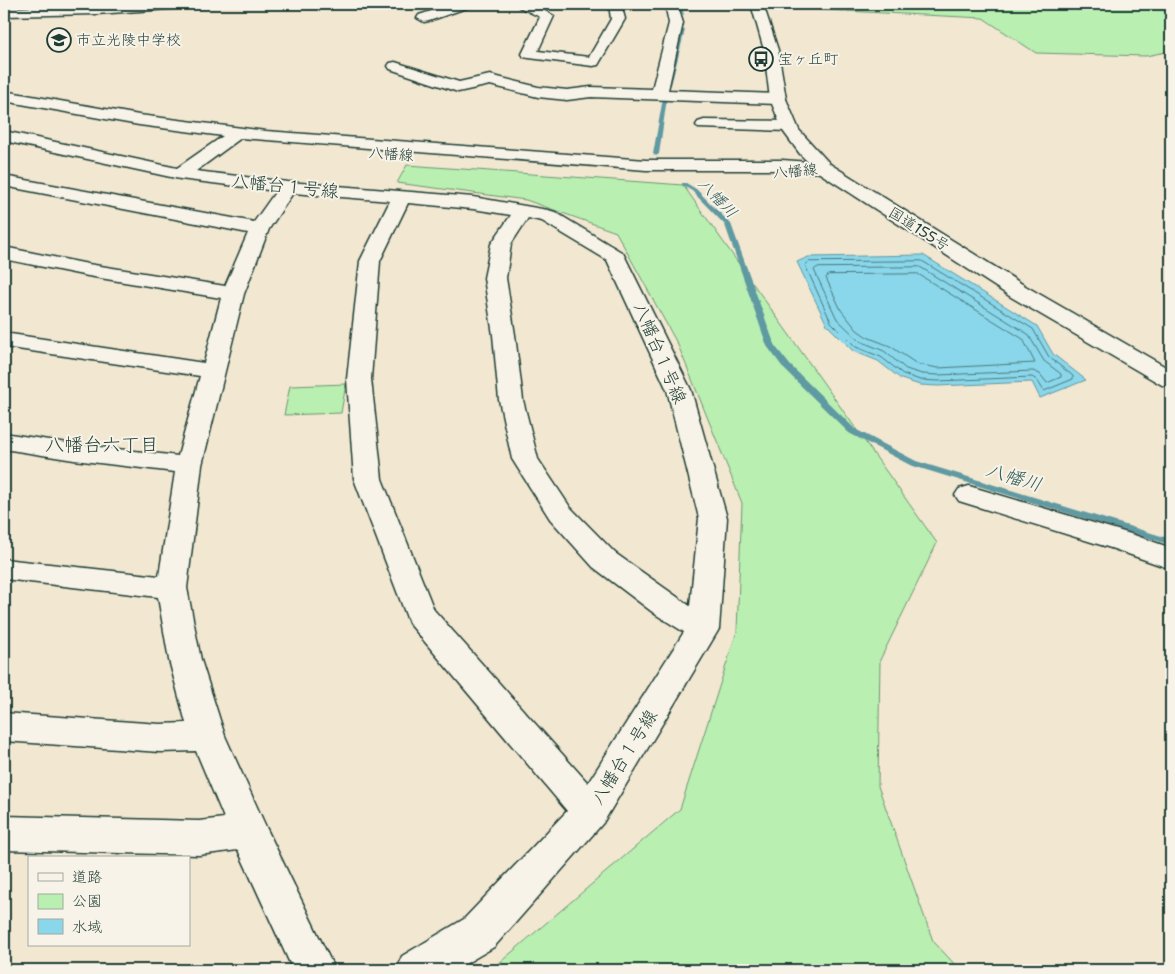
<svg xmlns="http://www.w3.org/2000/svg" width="1175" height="974" viewBox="0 0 1175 974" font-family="'Shantell Sans','Klee One',sans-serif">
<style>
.green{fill:#b9efb1;stroke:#6c9672}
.water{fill:#8ad6ea;stroke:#5f99a1}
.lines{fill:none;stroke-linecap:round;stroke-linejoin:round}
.shore{stroke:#4a7a7d;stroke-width:1}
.stream{fill:#5f99a1;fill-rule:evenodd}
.minor-casing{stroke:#1f3d34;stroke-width:3}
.highway-casing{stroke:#1f3d34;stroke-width:3}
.minor{fill:#f7f3e8;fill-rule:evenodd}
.highway{fill:#f7f3e8;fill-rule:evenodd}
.labels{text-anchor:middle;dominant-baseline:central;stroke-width:4;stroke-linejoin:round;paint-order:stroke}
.far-poi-label{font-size:15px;fill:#1f3d34;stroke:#f7f3e8;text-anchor:start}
.far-street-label{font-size:15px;fill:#1f3d34;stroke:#f7f3e8}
.far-water-label{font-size:16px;font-style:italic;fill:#345c58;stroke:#f7f3e8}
.street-label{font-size:18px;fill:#1f3d34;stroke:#f7f3e8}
.neighbourhood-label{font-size:19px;fill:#1f3d34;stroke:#f7f3e8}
.water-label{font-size:19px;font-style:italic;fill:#345c58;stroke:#f7f3e8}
</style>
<rect width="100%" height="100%" fill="#f2e7d1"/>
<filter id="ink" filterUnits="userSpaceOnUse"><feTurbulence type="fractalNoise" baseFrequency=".02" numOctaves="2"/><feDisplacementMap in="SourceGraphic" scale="10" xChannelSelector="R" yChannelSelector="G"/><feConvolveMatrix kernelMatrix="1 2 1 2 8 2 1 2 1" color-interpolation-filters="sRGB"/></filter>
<g filter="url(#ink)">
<g class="green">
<path d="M 783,4 L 1171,4 L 1171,51 L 1146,56 L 1036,53 L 983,18 L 784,8 Z"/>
<path d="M 407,165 L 683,185 L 937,543 L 880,660 L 878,786 L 933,941 L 960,970 L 491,970 L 680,809 L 737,631 L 742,503 L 678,345 L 616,232 L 526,200 L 397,183 Z"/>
<path d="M 346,384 L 341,413 L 284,415 L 290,386 Z"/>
</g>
<path class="water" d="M 923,255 L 1037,326 L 1053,354 L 1086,380 L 1040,398 L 1032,382 L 938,386 L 920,385 L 901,379 L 878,361 L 853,351 L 827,325 L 797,262 L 808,257 Z"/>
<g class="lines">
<g class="shore">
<path d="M 922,261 L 1033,329 L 1049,357 L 1073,376 L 1073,379 L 1044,391 L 1037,380 L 1032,377 L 938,381 L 920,380 L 903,374 L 881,357 L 856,347 L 831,322 L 805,265 L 809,262 Z"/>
<path d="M 920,267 L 1028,334 L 1044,361 L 1061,374 L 1061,377 L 1047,383 L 1040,374 L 1033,371 L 938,375 L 922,374 L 906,369 L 884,351 L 860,341 L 837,319 L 814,270 L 816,268 Z"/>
<path d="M 918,274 L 1023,339 L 1035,363 L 938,368 L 917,364 L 890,346 L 867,337 L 857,330 L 841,310 L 826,278 L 828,275 Z"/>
</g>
<g class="stream">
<path d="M 677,4 L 681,4 L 684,15 L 681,14 Z"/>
<path d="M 681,29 L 685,30 L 671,85 L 669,86 L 667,85 Z"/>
<path d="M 665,97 L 667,98 L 659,154 L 656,156 L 653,154 L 663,98 Z"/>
<path d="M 682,183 L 686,183 L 696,189 L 731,224 L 775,346 L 790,365 L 855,429 L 916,461 L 1171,539 L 1171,545 L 910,465 L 849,433 L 784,369 L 767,346 L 725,225 L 692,191 L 682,185 Z"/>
</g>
<g class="minor-casing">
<g id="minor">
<path d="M 131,4 L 190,4 L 184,8 L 96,14 L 4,16 L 4,8 Z"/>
<path d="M 453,4 L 471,4 L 469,7 L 429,21 L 424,22 L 417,18 L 419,15 Z"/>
<path d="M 517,4 L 532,4 L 554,16 L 538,51 L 589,57 L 611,19 L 609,4 L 621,4 L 625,19 L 598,65 L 593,66 L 529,58 L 524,57 L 522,54 L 540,17 L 519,7 Z"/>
<path d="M 665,4 L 677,4 L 683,23 L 668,90 L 778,94 L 784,96 L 786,99 L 784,102 L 778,104 L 591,97 L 567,100 L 538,97 L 490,85 L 458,92 L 390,69 L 388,66 L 390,63 L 395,62 L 459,82 L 490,75 L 538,87 L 567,90 L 591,87 L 652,89 L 669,23 Z"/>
<path d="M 4,91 L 139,115 L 266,131 L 646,160 L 782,160 L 824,163 L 830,164 L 833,168 L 830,172 L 824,173 L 782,170 L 646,170 L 241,138 L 196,171 L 288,182 L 473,197 L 548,210 L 555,212 L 623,253 L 691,390 L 727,518 L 719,629 L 603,823 L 494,947 L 455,970 L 396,970 L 402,956 L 464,919 L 567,811 L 409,623 L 354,479 L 347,379 L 360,261 L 390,201 L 293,193 L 269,229 L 244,294 L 202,465 L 187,588 L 201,660 L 225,736 L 266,827 L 335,970 L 293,970 L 238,850 L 199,855 L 4,850 L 4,816 L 199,821 L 224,818 L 196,751 L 160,752 L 4,741 L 4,713 L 160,724 L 186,723 L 169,660 L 158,597 L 4,579 L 4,559 L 159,576 L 175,472 L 74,460 L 4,449 L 4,433 L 74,444 L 178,456 L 200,376 L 4,347 L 4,333 L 204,363 L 221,298 L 88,276 L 4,259 L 4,247 L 88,264 L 225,286 L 248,233 L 4,186 L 4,176 L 254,222 L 276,191 L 180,179 L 4,141 L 4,131 L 177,168 L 223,136 L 139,125 L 4,101 ZM 408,203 L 473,209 L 511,215 L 491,244 L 484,278 L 493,335 L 499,400 L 512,459 L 550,519 L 593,567 L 655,614 L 684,632 L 588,783 L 434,610 L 382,479 L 371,379 L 380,261 ZM 528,218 L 542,221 L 607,260 L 667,390 L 699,518 L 690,606 L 615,553 L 570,507 L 538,459 L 523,400 L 515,335 L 506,278 L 511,244 Z"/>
<path d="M 704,120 L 789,121 L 795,123 L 797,126 L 795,129 L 789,131 L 698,128 L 696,125 L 698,122 Z"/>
<path d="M 969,486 L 1134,535 L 1171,548 L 1171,569 L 1114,549 L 959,501 L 955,495 L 959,489 Z"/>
</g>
</g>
<g class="highway-casing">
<path id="highway" d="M 751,4 L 763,4 L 778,50 L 786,99 L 799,130 L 830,164 L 1027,287 L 1171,370 L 1171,387 L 1162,385 L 1011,297 L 818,172 L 800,154 L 783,131 L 770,99 L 764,50 Z"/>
</g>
<use href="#minor" class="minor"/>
<use href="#highway" class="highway"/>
</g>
</g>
<defs>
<g id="school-ring" transform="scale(1.25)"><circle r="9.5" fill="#f7f3e8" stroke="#1f3d34" stroke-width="1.5"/><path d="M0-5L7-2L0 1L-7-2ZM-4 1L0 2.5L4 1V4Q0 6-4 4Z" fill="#1f3d34"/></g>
<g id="bus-ring" transform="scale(1.25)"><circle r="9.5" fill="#f7f3e8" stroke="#1f3d34" stroke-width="1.5"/><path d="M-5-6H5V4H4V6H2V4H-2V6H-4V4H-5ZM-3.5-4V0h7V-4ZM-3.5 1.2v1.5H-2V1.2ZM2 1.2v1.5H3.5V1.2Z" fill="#1f3d34"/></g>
</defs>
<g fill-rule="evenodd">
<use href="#school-ring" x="59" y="40"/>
<use href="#bus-ring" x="761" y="59"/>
</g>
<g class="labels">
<g class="far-poi-label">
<text x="76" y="40">市立光陵中学校</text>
<text x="778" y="59">宝ヶ丘町</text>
</g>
<g class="far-street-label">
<text transform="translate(391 154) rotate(4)">八幡線</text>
<text transform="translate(795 171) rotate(-5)">八幡線</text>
<text transform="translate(919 229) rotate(32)">国道155号</text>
</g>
<g class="far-water-label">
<text transform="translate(718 198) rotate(46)">八幡川</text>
</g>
<g class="street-label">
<text transform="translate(285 186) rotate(6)">八幡台１号線</text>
<text transform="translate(660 353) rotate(67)">八幡台１号線</text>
<text transform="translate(624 757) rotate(-58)">八幡台１号線</text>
</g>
<g class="neighbourhood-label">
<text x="102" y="444">八幡台六丁目</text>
</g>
<g class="water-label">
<text transform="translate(1014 477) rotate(17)">八幡川</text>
</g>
</g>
<rect width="1175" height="974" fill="none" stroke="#f7f3e8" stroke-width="20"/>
<rect x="10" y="10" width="1155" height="954" fill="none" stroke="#1f3d34" stroke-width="2" filter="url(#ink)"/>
<rect x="28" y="856" width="162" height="90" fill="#f7f3e8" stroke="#a1aaa0"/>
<rect x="38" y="873" width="25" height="8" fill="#f7f3e8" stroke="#a1aaa0"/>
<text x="72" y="882" font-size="15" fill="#1f3d34">道路</text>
<rect x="38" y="894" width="25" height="15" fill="#b9efb1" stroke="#a1aaa0"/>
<text x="72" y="906" font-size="15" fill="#1f3d34">公園</text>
<rect x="38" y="919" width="25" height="15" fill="#8ad6ea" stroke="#a1aaa0"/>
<text x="72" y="932" font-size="15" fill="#1f3d34">水域</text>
</svg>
